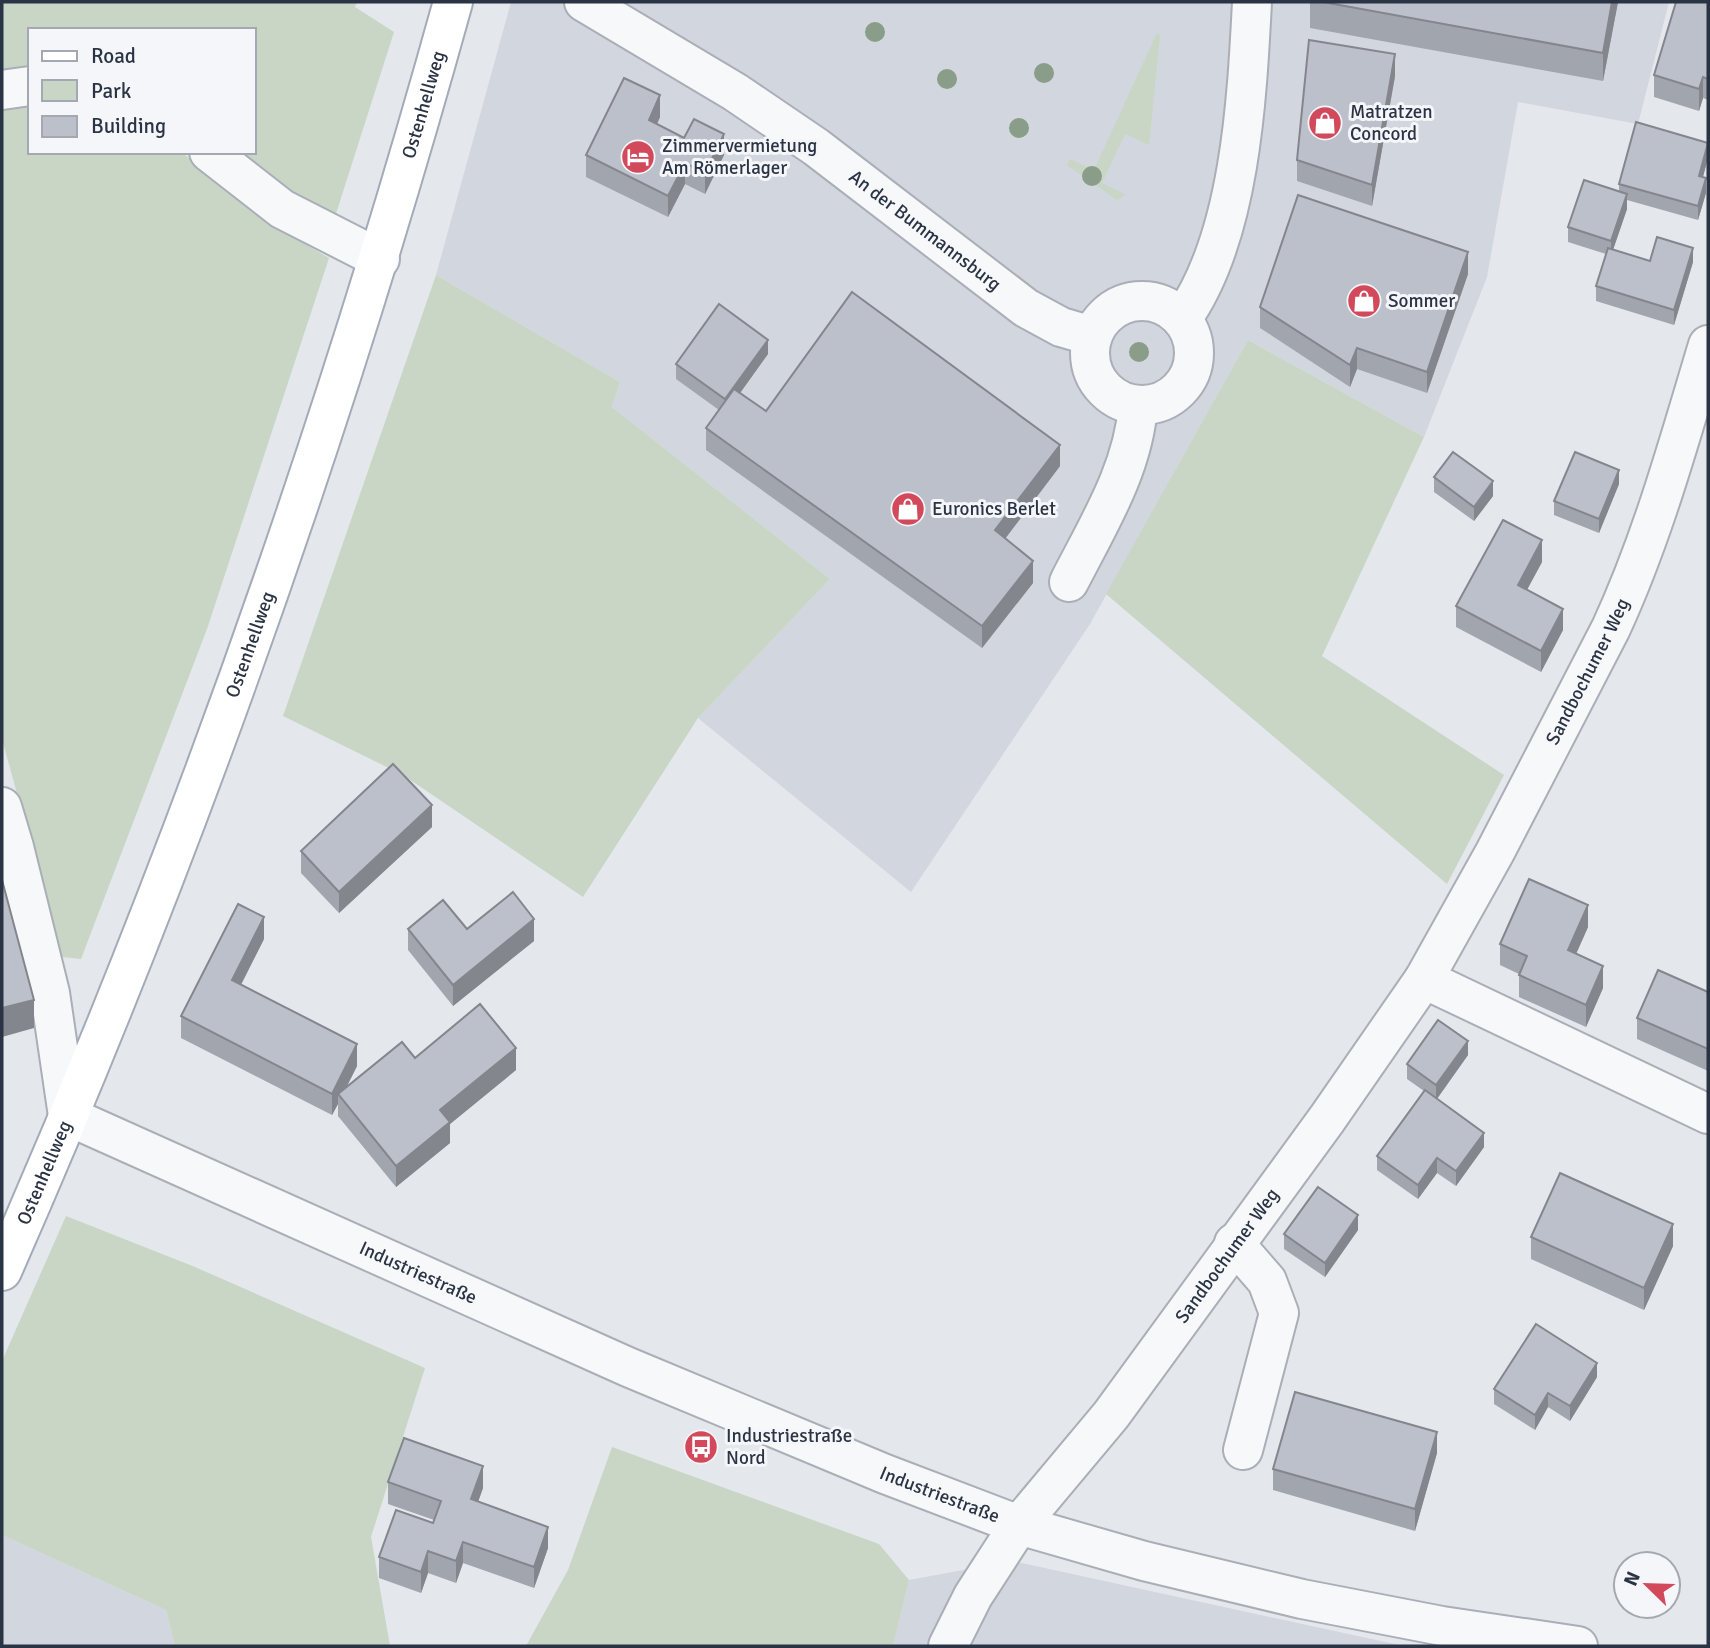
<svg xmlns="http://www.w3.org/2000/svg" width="1710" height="1648" viewBox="0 0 1710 1648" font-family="Signika,sans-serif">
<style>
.built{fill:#d2d6de}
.green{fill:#c9d6c5}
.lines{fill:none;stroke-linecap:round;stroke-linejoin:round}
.minor-casing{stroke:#a9aeb7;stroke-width:42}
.major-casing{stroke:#a3abb8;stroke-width:42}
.minor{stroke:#f7f8fa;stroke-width:38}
.major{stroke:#fff;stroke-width:38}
.tree{fill:#899d89}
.wall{fill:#a1a5ae}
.shaded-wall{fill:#83868d}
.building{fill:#bbc0ca;stroke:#83868d;stroke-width:2}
.labels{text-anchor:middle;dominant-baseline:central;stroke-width:6;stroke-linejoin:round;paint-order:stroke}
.street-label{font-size:19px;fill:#2b3445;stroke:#f4f6f9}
.poi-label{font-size:19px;fill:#2b3445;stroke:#f4f6f9;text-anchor:start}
</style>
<rect width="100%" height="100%" fill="#e4e7ec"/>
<g class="built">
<path d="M 511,2 L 1669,2 L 1638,124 L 1518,102 L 1487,277 L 1424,437 L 1248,340 L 1090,624 L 911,892 L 698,718 L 830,579 L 612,407 L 620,382 L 436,275 Z"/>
<path d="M 2,1535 L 166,1610 L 175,1646 L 2,1646 Z"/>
<path d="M 1012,1561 L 1404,1646 L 893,1646 L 909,1580 Z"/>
</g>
<g class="green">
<path d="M 2,2 L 357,2 L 355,7 L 394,32 L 334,220 L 229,152 L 254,152 L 254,30 L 30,30 L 30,73 L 2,78 Z"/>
<path d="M 1157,33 L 1160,36 L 1149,145 L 1125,134 L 1102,183 L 1126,195 L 1117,200 L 1067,165 L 1070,159 L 1094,170 Z"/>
<path d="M 30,97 L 30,152 L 181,152 L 286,233 L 329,258 L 207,629 L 81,959 L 62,957 L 2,739 L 2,105 Z"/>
<path d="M 436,275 L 620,382 L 612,407 L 830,579 L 698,718 L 583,897 L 403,775 L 283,716 Z"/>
<path d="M 1248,340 L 1424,437 L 1322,656 L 1504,775 L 1447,884 L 1106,594 Z"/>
<path d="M 66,1216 L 195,1267 L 425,1368 L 371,1537 L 390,1646 L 175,1646 L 166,1610 L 2,1535 L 2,1361 Z"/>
<path d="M 612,1447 L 879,1544 L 909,1580 L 893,1646 L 526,1646 L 568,1570 Z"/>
</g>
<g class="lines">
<g class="minor-casing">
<g id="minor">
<path id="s1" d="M 584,2 L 735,92 L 816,147 L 1026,308 L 1061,327 L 1092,336"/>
<path d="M 2,90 L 30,86"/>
<path d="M 209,152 L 282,209 L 380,259"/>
<circle cx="1142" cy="353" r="52"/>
<path d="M 1182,319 C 1240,238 1247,100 1252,2"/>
<path d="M 1069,582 C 1098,525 1133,470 1138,406"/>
<path id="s2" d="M 2,807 L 14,847 L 50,993 L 68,1116 L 628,1367 L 885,1474 L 1019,1525 L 1144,1561 L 1302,1599 L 1442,1626 L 1578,1646"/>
<path d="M 1424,979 L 1708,1114"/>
<path d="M 1234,1243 L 1267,1281 L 1279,1313 L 1243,1450"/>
<path id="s3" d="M 948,1646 L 973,1596 L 1019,1525 L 1111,1415 L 1327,1119 L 1424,979 L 1495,852 L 1611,628 C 1653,537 1679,441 1708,345"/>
</g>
</g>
<g class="major-casing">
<g id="major">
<path id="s4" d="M 2,1271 C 183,860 333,435 453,2"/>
</g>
</g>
<use href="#minor" class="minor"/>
<use href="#major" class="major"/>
</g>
<g class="tree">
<circle cx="875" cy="32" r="10"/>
<circle cx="1044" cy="73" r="10"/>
<circle cx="947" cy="79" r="10"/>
<circle cx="1019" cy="128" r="10"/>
<circle cx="1092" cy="176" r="10"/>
<circle cx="1139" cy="352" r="10"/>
</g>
<g class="wall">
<path d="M 1310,2 L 1618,2 L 1603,81 L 1310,28 Z"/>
<path d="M 1708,2 L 1708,100 L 1703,98 L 1699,111 L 1654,97 L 1654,75 Z"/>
<path d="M 1395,76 L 1372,206 L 1297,181 L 1297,160 Z"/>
<path d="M 660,117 L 657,124 L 684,138 L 724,155 L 705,194 L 685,184 L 668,217 L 586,177 L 586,155 Z"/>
<path d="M 1708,158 L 1703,177 L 1706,193 L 1698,220 L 1627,200 L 1627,209 L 1613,249 L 1650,261 L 1693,262 L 1674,325 L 1596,301 L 1596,286 L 1606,254 L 1568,242 L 1568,227 L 1619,192 L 1619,184 Z"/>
<path d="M 1468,274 L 1427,393 L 1357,369 L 1350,387 L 1260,328 L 1260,307 Z"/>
<path d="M 768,354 L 740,393 L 766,411 L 1060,466 L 1005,539 L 1033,583 L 982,648 L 706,450 L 706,428 L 719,410 L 676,379 L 676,364 Z"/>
<path d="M 1434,477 L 1493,496 L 1474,521 L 1434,492 Z"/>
<path d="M 1619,484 L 1599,533 L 1554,515 L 1554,501 Z"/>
<path d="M 1542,562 L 1527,590 L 1563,630 L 1541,672 L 1456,627 L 1456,606 Z"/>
<path d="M 432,827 L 339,913 L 301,873 L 301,851 Z"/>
<path d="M 1588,927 L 1576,954 L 1603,988 L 1586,1027 L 1519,997 L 1519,974 L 1500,965 L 1500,944 Z"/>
<path d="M 408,929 L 467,929 L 534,941 L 453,1006 L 408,950 Z"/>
<path d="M 264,939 L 241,985 L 357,1066 L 346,1088 L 415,1058 L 516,1070 L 450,1124 L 450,1143 L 396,1187 L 338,1116 L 338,1104 L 332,1115 L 181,1038 L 181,1016 Z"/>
<path d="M 1708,992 L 1708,1071 L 1637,1039 L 1637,1018 Z"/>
<path d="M 1468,1055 L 1437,1099 L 1484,1147 L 1456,1186 L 1437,1173 L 1418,1199 L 1377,1170 L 1377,1156 L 1424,1091 L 1407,1079 L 1407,1064 Z"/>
<path d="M 1358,1230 L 1325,1277 L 1284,1249 L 1284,1234 Z"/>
<path d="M 1531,1237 L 1673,1246 L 1644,1310 L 1531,1259 Z"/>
<path d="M 1597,1377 L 1570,1421 L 1548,1407 L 1535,1430 L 1494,1404 L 1494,1389 Z"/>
<path d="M 1437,1453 L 1415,1531 L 1273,1490 L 1273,1469 Z"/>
<path d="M 388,1482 L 483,1488 L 478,1502 L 548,1548 L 534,1588 L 463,1563 L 456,1583 L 428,1573 L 421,1593 L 379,1578 L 379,1557 L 433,1523 L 434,1520 L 388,1504 Z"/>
</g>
<g class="shaded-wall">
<path d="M 1612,2 L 1618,2 L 1603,81 L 1603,53 Z"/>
<path d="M 1395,54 L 1395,76 L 1372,206 L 1372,185 Z"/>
<path d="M 1703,77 L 1703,98 L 1699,111 L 1699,89 Z"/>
<path d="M 660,95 L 660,117 L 649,142 L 649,120 Z"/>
<path d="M 724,134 L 724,155 L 705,194 L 705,173 Z"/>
<path d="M 1708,143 L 1708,158 L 1699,191 L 1699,176 Z"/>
<path d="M 685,163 L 685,184 L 668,217 L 668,196 Z"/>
<path d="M 1706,178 L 1706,193 L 1698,220 L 1698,206 Z"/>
<path d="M 1627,194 L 1627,209 L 1611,256 L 1611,241 Z"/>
<path d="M 1693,248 L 1693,262 L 1674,325 L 1674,310 Z"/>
<path d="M 1468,252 L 1468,274 L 1427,393 L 1427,372 Z"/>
<path d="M 768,340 L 768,354 L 725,414 L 725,399 Z"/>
<path d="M 1357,348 L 1357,369 L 1350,387 L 1350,365 Z"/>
<path d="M 1060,445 L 1060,466 L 995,552 L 995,530 Z"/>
<path d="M 1619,470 L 1619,484 L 1599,533 L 1599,519 Z"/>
<path d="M 1493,481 L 1493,496 L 1474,521 L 1474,507 Z"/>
<path d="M 1542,540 L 1542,562 L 1518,606 L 1518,585 Z"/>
<path d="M 1033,561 L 1033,583 L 982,648 L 982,626 Z"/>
<path d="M 1563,609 L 1563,630 L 1541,672 L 1541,651 Z"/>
<path d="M 432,805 L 432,827 L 339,913 L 339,892 Z"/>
<path d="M 1588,905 L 1588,927 L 1568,972 L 1568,950 Z"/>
<path d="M 264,917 L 264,939 L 232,1002 L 232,980 Z"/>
<path d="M 534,919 L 534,941 L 453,1006 L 453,985 Z"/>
<path d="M 1603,966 L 1603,988 L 1586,1027 L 1586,1005 Z"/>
<path d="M 34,1000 L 34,1028 L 2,1037 L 2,1008 Z"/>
<path d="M 1468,1041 L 1468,1055 L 1436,1100 L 1436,1085 Z"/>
<path d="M 357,1044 L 357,1066 L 341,1098 L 338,1094 L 338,1104 L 332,1115 L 332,1094 Z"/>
<path d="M 516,1048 L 516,1070 L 450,1124 L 450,1143 L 396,1187 L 396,1166 L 440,1110 Z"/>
<path d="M 1484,1133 L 1484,1147 L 1456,1186 L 1456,1171 Z"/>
<path d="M 1437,1158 L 1437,1173 L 1418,1199 L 1418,1185 Z"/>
<path d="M 1358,1215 L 1358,1230 L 1325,1277 L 1325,1263 Z"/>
<path d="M 1673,1224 L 1673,1246 L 1644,1310 L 1644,1288 Z"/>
<path d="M 1597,1363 L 1597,1377 L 1570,1421 L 1570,1406 Z"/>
<path d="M 1548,1393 L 1548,1407 L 1535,1430 L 1535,1415 Z"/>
<path d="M 1437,1432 L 1437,1453 L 1415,1531 L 1415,1509 Z"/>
<path d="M 483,1466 L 483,1488 L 471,1521 L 471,1499 Z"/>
<path d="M 548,1527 L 548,1548 L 534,1588 L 534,1567 Z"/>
<path d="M 463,1542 L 463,1563 L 456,1583 L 456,1561 Z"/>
<path d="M 428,1551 L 428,1573 L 421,1593 L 421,1572 Z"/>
</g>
<g class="building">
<path d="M 1323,2 L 1612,2 L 1603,53 Z"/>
<path d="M 1676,2 L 1708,2 L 1708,79 L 1703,77 L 1699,89 L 1654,75 Z"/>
<path d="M 1309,40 L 1395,54 L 1372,185 L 1297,160 Z"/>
<path d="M 624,78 L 660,95 L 649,120 L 684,138 L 694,119 L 724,134 L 705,173 L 685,163 L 668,196 L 586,155 Z"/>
<path d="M 1636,122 L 1708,143 L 1699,176 L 1706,178 L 1698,206 L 1619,184 Z"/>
<path d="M 1584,180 L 1627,194 L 1611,241 L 1568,227 Z"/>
<path d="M 1298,195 L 1468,252 L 1427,372 L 1357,348 L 1350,365 L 1260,307 Z"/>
<path d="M 1657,237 L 1693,248 L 1674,310 L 1596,286 L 1608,248 L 1650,261 Z"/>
<path d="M 852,292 L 1060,445 L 995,530 L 1033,561 L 982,626 L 706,428 L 734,389 L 766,411 Z"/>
<path d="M 719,304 L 768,340 L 725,399 L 676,364 Z"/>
<path d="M 1453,452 L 1493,481 L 1474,507 L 1434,477 Z"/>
<path d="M 1575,452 L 1619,470 L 1599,519 L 1554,501 Z"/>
<path d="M 1503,520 L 1542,540 L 1518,585 L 1563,609 L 1541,651 L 1456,606 Z"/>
<path d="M 393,764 L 432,805 L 339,892 L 301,851 Z"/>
<path d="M 1529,879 L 1588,905 L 1568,950 L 1603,966 L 1586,1005 L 1519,975 L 1527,956 L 1500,944 Z"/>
<path d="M 2,880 L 34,1000 L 2,1008 Z"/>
<path d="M 513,892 L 534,919 L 453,985 L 408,929 L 443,900 L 467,929 Z"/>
<path d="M 238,904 L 264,917 L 232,980 L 357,1044 L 332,1094 L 181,1016 Z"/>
<path d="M 1658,970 L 1708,992 L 1708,1049 L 1637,1018 Z"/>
<path d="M 480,1004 L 516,1048 L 440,1110 L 450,1122 L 396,1166 L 338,1094 L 402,1042 L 415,1058 Z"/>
<path d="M 1438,1020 L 1468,1041 L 1436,1085 L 1407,1064 Z"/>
<path d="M 1425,1090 L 1484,1133 L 1456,1171 L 1437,1158 L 1418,1185 L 1377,1156 Z"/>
<path d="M 1560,1173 L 1673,1224 L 1644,1288 L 1531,1237 Z"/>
<path d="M 1318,1187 L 1358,1215 L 1325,1263 L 1284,1234 Z"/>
<path d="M 1536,1324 L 1597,1363 L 1570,1406 L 1548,1393 L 1535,1415 L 1494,1389 Z"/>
<path d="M 1295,1392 L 1437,1432 L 1415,1509 L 1273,1469 Z"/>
<path d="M 404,1438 L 483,1466 L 471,1499 L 548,1527 L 534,1567 L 463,1542 L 456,1561 L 428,1551 L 421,1572 L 379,1557 L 396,1510 L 433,1523 L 441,1501 L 388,1482 Z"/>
</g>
<defs>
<g id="shop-disc" transform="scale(1.75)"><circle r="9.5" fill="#d1495b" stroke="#f4f6f9"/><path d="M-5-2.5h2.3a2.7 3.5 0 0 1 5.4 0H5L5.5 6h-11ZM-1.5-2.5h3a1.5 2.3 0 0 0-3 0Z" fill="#fff"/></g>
<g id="hotel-disc" transform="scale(1.75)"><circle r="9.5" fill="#d1495b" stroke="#f4f6f9"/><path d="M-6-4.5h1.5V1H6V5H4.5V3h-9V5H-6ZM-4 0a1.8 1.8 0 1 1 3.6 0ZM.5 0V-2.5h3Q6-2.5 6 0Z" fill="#fff"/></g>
<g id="bus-disc" transform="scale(1.75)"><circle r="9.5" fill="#d1495b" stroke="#f4f6f9"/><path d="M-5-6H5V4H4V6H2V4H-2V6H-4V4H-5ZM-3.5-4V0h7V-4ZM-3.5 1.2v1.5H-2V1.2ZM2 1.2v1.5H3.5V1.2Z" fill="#fff"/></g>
</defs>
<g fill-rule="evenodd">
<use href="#shop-disc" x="1325" y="123"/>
<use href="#hotel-disc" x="638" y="157"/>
<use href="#shop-disc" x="1364" y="301"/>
<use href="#shop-disc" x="908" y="509"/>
<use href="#bus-disc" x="701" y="1447"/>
</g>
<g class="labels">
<g class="street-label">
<text stroke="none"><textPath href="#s4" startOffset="1241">Ostenhellweg</textPath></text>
<text stroke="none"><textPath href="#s1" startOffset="411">An der Bummannsburg</textPath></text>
<text stroke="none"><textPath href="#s4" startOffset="674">Ostenhellweg</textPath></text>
<text stroke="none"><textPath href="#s3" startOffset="1169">Sandbochumer Weg</textPath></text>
<text stroke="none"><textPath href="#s4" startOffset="107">Ostenhellweg</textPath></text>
<text stroke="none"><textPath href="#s3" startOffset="481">Sandbochumer Weg</textPath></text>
<text stroke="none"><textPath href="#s2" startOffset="700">Industriestraße</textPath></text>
<text stroke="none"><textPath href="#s2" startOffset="1267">Industriestraße</textPath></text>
</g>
<g class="poi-label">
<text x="1350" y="112">Matratzen<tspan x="1350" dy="22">Concord</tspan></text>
<text x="662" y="146">Zimmervermietung<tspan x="662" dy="22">Am Römerlager</tspan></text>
<text x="1388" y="301">Sommer</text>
<text x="932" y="509">Euronics Berlet</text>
<text x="726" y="1436">Industriestraße<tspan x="726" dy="22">Nord</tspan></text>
</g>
</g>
<rect width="1710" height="1648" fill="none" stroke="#2b3445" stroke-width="7"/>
<rect x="28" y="28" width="228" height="126" fill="#f4f6f9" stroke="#a4a8b1" stroke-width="2"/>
<rect x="42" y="51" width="35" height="10" fill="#ffffff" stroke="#a4a8b1" stroke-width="2"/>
<text x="91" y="63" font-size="21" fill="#2b3445">Road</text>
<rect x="42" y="80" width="35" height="21" fill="#c9d6c5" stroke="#a4a8b1" stroke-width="2"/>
<text x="91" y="98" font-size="21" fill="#2b3445">Park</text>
<rect x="42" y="116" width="35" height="21" fill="#bbc0ca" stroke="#a4a8b1" stroke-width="2"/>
<text x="91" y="133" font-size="21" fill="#2b3445">Building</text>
<g transform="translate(1647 1585) rotate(293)"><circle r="33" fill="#f4f6f9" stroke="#a4a8b1" stroke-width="2"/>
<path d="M0-5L12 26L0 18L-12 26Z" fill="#d1495b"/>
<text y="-10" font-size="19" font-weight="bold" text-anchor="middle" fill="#2b3445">N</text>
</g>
</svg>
